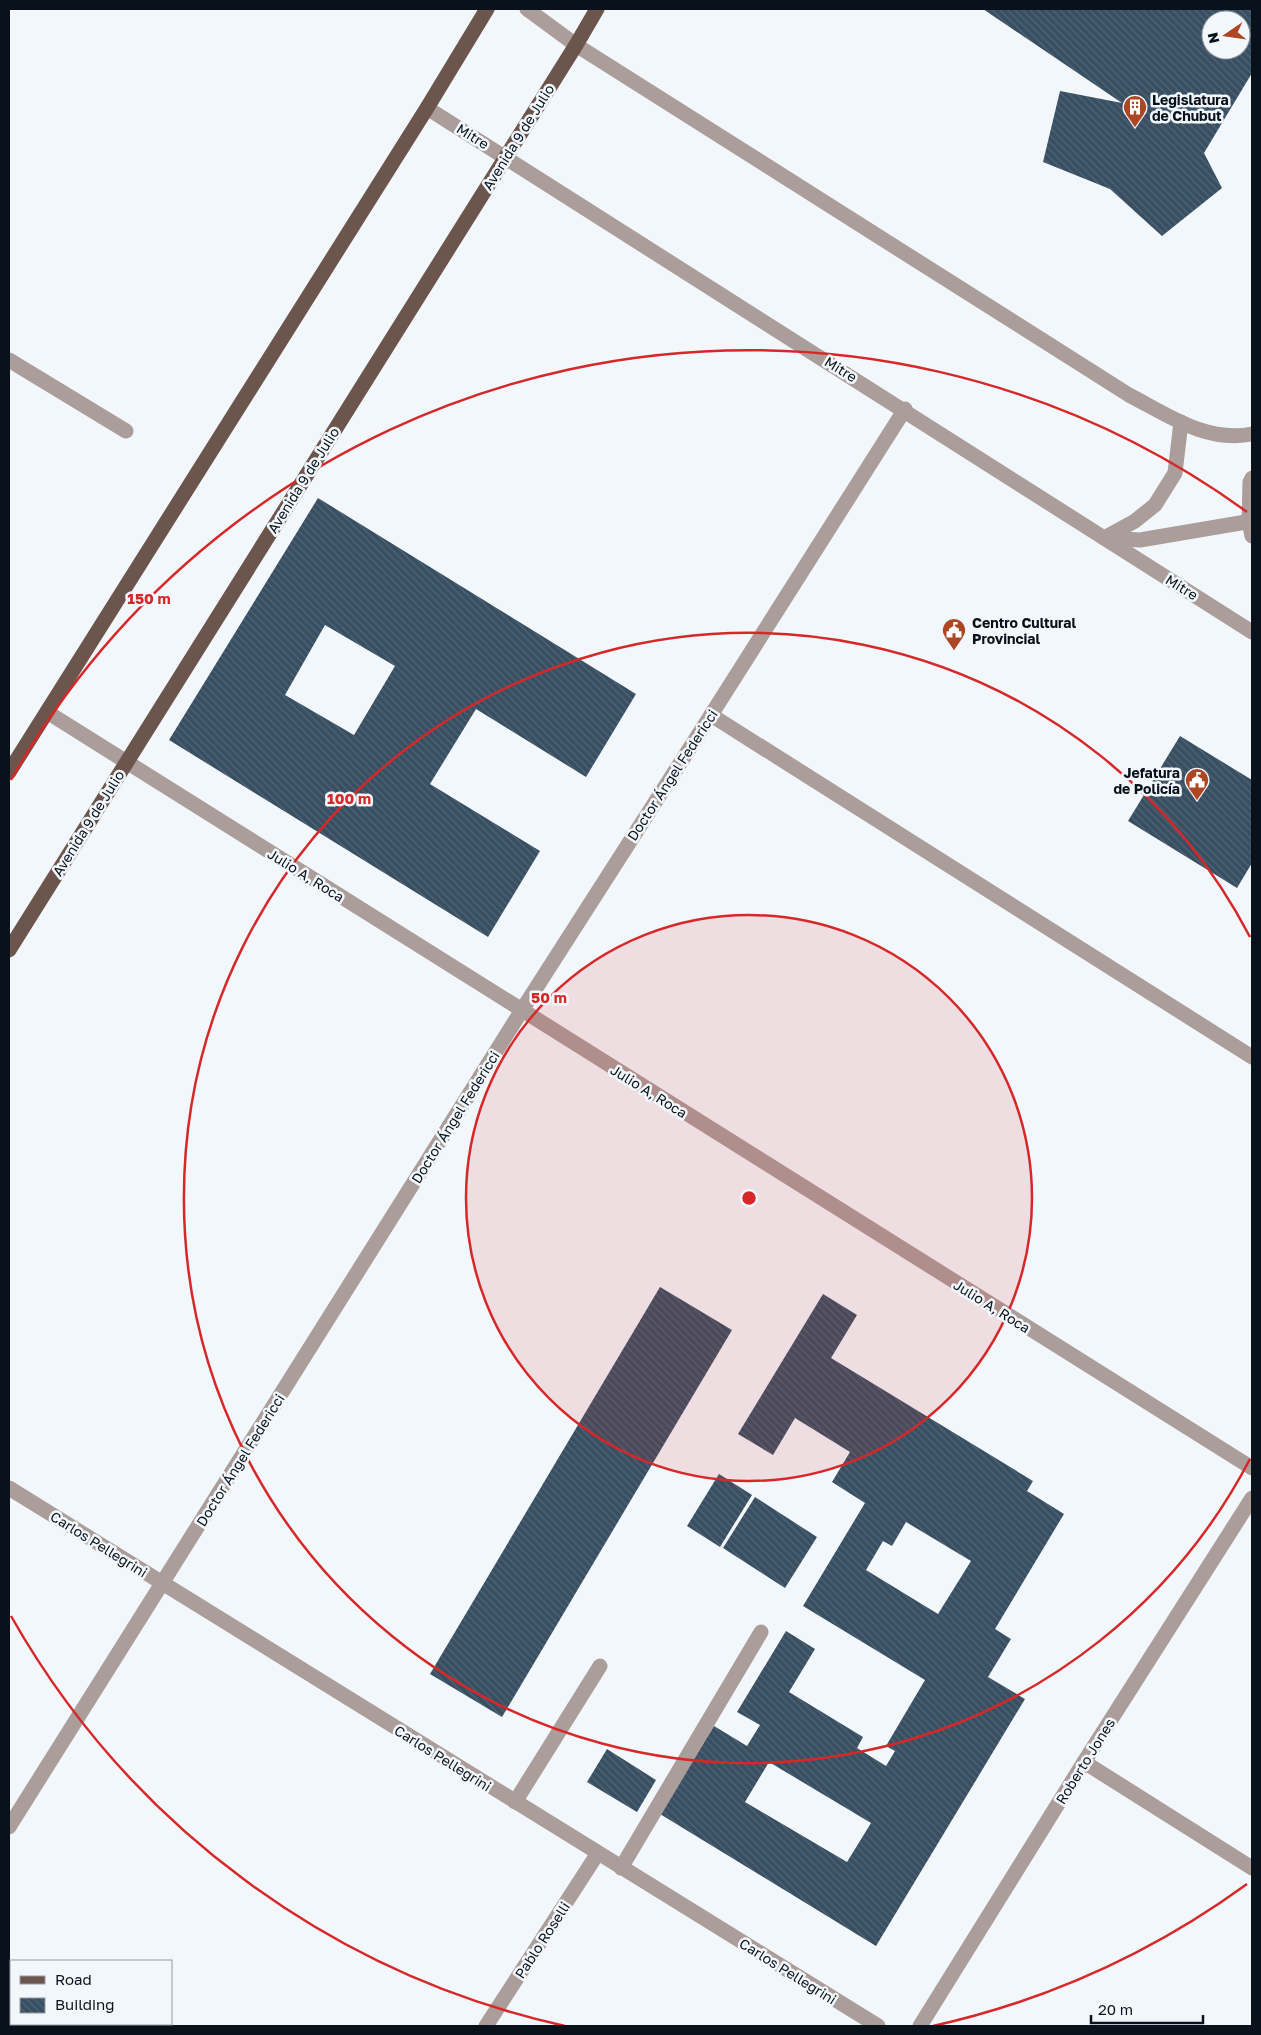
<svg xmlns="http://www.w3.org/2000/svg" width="1261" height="2035" viewBox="0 0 1261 2035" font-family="'Golos Text',sans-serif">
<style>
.building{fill:url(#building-back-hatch);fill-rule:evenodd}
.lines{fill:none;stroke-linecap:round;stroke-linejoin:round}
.minor{stroke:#ab9d99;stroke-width:15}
.major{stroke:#6c554d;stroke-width:15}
.ring{fill:none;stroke:#d62828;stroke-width:2.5}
.labels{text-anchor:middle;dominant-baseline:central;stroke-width:5;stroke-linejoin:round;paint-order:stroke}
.poi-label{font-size:14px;font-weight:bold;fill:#09121a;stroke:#f2f7fc;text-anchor:start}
.street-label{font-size:14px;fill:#09121a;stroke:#f2f7fc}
.centre{fill:#d62828;stroke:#f2f7fc;stroke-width:2.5}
.ring-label{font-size:15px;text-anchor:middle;font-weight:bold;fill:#d62828;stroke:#f2f7fc;stroke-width:5;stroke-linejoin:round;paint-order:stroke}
</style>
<defs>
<pattern id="building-back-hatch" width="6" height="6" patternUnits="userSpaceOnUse" patternTransform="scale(1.25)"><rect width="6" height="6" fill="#384f62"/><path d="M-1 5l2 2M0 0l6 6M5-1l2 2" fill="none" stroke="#516474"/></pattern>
</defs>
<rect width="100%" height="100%" fill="#f2f7fc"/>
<g class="building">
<path d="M 983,9 L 1252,9 L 1252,73 L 1204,153 L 1222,188 L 1162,236 L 1110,189 L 1043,162 L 1060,91 L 1122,103 ZM 1211,20 L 1241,20 L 1241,50 L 1211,50 Z"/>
<path d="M 318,498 L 636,694 L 586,777 L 476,709 L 430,784 L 540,851 L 488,937 L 169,740 ZM 325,625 L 395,666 L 354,735 L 285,695 Z"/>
<path d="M 1180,736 L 1252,780 L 1252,863 L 1237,888 L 1128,821 Z"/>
<path d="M 660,1287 L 732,1330 L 502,1717 L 430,1674 Z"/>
<path d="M 823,1294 L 857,1315 L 831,1358 L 1033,1481 L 1027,1491 L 1064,1514 L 995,1629 L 1011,1639 L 988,1677 L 1025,1699 L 876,1946 L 660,1814 L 714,1726 L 747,1746 L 760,1725 L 737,1712 L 786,1631 L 815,1649 L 789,1692 L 863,1737 L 857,1748 L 886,1766 L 895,1751 L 886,1746 L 925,1680 L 803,1606 L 865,1503 L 832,1482 L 850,1452 L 795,1418 L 773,1455 L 738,1434 ZM 906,1522 L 971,1561 L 938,1614 L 866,1570 L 883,1541 L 892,1546 ZM 769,1762 L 871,1823 L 847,1862 L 745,1802 Z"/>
<path d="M 719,1474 L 752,1495 L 720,1547 L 687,1526 Z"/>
<path d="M 755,1497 L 817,1537 L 785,1588 L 723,1548 Z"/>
<path d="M 607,1749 L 656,1780 L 637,1812 L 587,1782 Z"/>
</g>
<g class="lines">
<g class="minor">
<path d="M 527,9 L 576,45 L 1129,395 C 1168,415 1206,443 1252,434"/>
<path d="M 427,108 L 1252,632"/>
<path d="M 9,360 L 126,431"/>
<path d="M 1252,478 L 1250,482 L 1249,522 L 1252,536"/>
<path d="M 1104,538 L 1135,521 L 1155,505 L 1175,473 L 1181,422"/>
<path d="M 1105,538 L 1140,540 L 1252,521"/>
<path d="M 47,712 L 1252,1468"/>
<path d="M 711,715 L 1252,1057"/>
<path d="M 9,1488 L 878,2026"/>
<path d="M 1084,1762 L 1252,1868"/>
<path d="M 515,1802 L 600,1666"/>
<path d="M 9,1827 L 522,1010 L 711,715 L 905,409"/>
<path d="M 621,1868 L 761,1632"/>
<path d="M 486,2026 L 598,1853"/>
<path d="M 920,2026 L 1084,1762 L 1252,1498"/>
</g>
<g class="major">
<path d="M 9,772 L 427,108 L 487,9"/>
<path d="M 9,950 L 576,45 L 597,9"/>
</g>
</g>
<circle cx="749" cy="1198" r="283" fill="#d62828" fill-opacity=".12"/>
<g class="ring">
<circle cx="749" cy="1198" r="283"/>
<path d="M1250 1459A565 565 0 1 1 1250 937"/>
<path d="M1247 1884A848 848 0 0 1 933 2026M565 2026A848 848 0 0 1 11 1616M11 780A848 848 0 0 1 1247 512"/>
</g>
<defs>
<g id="building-pin" transform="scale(1.25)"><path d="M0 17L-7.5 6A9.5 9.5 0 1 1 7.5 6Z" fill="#ad4623" stroke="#f2f7fc"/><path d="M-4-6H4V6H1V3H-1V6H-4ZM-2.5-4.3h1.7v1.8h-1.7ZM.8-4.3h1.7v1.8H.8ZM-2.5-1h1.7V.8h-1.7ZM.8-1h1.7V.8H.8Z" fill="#fff"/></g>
<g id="civic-pin" transform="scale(1.25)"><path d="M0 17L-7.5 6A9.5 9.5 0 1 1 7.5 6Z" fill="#ad4623" stroke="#f2f7fc"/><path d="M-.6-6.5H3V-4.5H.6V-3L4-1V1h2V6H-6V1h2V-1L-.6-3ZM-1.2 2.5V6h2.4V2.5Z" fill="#fff"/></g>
</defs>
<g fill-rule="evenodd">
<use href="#building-pin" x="1135" y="107"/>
<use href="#civic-pin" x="954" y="630"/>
<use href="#civic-pin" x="1197" y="780"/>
</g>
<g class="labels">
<g class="poi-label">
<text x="1152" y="99">Legislatura<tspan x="1152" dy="16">de Chubut</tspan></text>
<text x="972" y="622">Centro Cultural<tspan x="972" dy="16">Provincial</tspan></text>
<text x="1180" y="772" text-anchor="end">Jefatura<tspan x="1180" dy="16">de Policía</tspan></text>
</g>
<g class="street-label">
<text transform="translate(473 136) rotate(32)">Mitre</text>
<text transform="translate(518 137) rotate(-58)">Avenida 9 de Julio</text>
<text transform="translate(841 369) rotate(32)">Mitre</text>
<text transform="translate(303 480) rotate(-58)">Avenida 9 de Julio</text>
<text transform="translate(1182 587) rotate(32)">Mitre</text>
<text transform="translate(672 775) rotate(-57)">Doctor Ángel Federicci</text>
<text transform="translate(88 823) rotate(-58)">Avenida 9 de Julio</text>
<text transform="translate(306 875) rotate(32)">Julio A, Roca</text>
<text transform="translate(649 1091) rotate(32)">Julio A, Roca</text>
<text transform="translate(455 1117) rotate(-58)">Doctor Ángel Federicci</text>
<text transform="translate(992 1306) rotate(32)">Julio A, Roca</text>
<text transform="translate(240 1460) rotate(-58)">Doctor Ángel Federicci</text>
<text transform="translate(99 1544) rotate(32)">Carlos Pellegrini</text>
<text transform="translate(443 1758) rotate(32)">Carlos Pellegrini</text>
<text transform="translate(1085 1761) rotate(-58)">Roberto Jones</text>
<text transform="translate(542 1940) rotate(-57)">Pablo Roselli</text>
<text transform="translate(788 1971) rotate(32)">Carlos Pellegrini</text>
</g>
</g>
<circle cx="749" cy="1198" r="8" class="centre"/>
<g class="ring-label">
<text x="149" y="604">150 m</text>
<text x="349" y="804">100 m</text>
<text x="549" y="1003">50 m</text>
</g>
<rect width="1261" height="2035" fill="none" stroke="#09121a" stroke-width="20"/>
<rect x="10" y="1960" width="162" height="65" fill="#f2f7fc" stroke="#959ba2"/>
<rect x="20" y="1976" width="25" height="8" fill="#6c554d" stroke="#959ba2"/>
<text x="55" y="1985" font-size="15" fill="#09121a">Road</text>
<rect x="20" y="1998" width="25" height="15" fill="url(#building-back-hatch)" stroke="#959ba2"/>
<text x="55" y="2010" font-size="15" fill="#09121a">Building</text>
<g transform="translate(1226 35) rotate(257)"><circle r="24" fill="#f2f7fc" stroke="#959ba2"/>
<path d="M0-4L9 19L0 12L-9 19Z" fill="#ad4623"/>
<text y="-8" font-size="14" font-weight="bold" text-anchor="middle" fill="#09121a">N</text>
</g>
<path d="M1091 2015v8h112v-8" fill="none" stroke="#09121a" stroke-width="2.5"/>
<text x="1098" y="2015" font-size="15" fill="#09121a" stroke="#f2f7fc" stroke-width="4" paint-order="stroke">20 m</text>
</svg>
